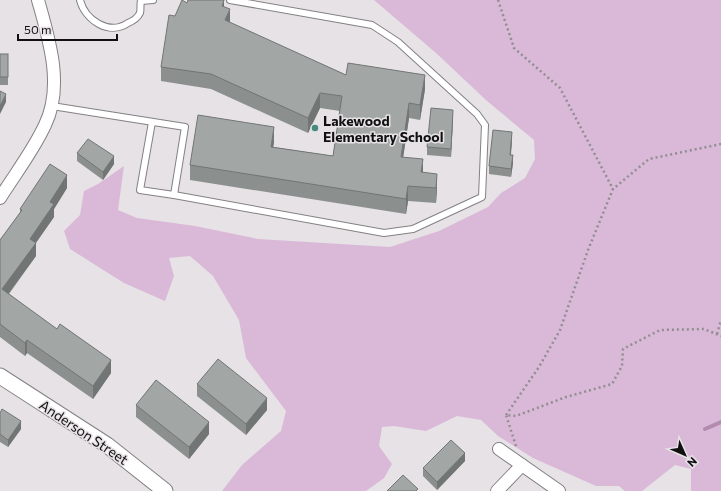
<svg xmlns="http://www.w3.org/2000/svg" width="721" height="491" viewBox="0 0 721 491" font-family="Commissioner,sans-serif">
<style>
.green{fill:#dab9d8}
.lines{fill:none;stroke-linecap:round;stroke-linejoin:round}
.stream{stroke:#b38bb0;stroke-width:4}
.service-casing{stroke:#848184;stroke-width:8}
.minor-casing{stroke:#848184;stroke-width:14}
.tertiary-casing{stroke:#848184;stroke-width:17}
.path{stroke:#908e90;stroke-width:2.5;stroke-dasharray:2 3;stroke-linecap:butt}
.service{stroke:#fff;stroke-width:6}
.minor{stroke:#fff;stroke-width:12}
.tertiary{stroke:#fff;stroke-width:15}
.wall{fill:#8b908f}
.shaded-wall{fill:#717574}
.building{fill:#a2a7a6;stroke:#717574}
.poi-dot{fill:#448a81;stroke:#e6e2e5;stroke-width:1.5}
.labels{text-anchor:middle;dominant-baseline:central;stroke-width:3;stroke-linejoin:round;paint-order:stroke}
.poi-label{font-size:14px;font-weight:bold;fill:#111011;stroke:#e6e2e5;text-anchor:start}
.street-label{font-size:14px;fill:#111011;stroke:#e6e2e5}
</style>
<rect width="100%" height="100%" fill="#e6e2e5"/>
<path class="green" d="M 374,0 L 721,0 L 721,491 L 691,491 L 691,469 L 675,465 L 642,491 L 625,491 L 619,486 L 596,486 L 533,458 L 498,436 L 481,420 L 457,416 L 426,431 L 394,426 L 382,427 L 379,446 L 392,464 L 384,478 L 366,491 L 222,491 L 242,465 L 281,431 L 286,411 L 246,358 L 239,320 L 213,276 L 190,256 L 169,258 L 174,276 L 165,301 L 124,283 L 70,249 L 64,231 L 80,215 L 84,191 L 98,184 L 124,166 L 118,210 L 137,218 L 195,226 L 258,239 L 390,247 L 439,231 L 488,207 L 501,193 L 525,178 L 535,159 L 534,140 L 487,101 L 436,53 Z"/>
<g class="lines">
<path class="stream" d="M 705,429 L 721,422"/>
<g class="service-casing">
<g id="service">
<path d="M 80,0 C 85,20 109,36 128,23 C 133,21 138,17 140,13 C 141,9 140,4 141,0"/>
<path d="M 141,1 L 153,0"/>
<path d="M 52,106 L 185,127 L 174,195 L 140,190 L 152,122"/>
<path d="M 174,195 L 384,233 L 413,229 L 482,197 L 485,125 L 477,114 L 398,42 L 372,25 L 230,0"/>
</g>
</g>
<g class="minor-casing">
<g id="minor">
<path d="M 0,198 C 15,174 33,151 45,125 C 64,86 49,39 38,0"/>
<path d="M 499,449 L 559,491"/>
<path d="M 497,491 L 522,465"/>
</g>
</g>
<g class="tertiary-casing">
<path id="tertiary" d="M 0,376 L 107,445 L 165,491"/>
</g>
<g class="path">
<path d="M 498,0 L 514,48 L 560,88 L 613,189"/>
<path d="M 717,334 L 721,320"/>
<path d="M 506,415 L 539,367 L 560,330 L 588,250 L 613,189 L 649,159 L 721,144"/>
<path d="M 516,446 L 506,415 L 516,416 L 566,397 L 612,384 L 622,366 L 623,349 L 660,330 L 704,329 L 721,336"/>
</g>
<use href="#service" class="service"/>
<use href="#minor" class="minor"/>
<use href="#tertiary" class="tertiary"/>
</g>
<g class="wall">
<path d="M 187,3 L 224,7 L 230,23 L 346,75 L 425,89 L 420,120 L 409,118 L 403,157 L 423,172 L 437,188 L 436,203 L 408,201 L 406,214 L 190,180 L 190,165 L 274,142 L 273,147 L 333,156 L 340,111 L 320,108 L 308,133 L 211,89 L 161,81 L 161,67 L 175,16 Z"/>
<rect x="0" y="54" width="8" height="31"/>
<path d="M 453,118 L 451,157 L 427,155 L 427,147 Z"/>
<path d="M 512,140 L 511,155 L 513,163 L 511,177 L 489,174 L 489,166 Z"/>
<path d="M 77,153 L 114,164 L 103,180 L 77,161 Z"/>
<path d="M 67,188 L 54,209 L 54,217 L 36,243 L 36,256 L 9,294 L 111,373 L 93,399 L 27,353 L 25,356 L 0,337 L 0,240 L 20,213 L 20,209 Z"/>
<path d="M 197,384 L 267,410 L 246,435 L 197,396 Z"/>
<path d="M 136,405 L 209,434 L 189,459 L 136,417 Z"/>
<path d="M 0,413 L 21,429 L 8,447 L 0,442 Z"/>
<path d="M 465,461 L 437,490 L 423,476 L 423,468 Z"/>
</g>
<g class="shaded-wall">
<path d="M 224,0 L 224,15 L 222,6 Z"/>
<path d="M 230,9 L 230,24 L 225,20 Z"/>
<path d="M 425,75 L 425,89 L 420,120 L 420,105 Z"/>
<path d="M 320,93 L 320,108 L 308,133 L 308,118 Z"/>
<path d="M 6,94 L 6,102 L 0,114 L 0,106 Z"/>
<path d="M 409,103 L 409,118 L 401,172 L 401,157 Z"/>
<path d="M 453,110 L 453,118 L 451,157 L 451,149 Z"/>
<path d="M 274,127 L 274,142 L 271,162 L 271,147 Z"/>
<path d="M 512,132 L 512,140 L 510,163 L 510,155 Z"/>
<path d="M 513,155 L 513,163 L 511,177 L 511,169 Z"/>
<path d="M 114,156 L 114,164 L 103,180 L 103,172 Z"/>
<path d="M 423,159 L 423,174 L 421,172 Z"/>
<path d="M 437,174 L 437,188 L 436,203 L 436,188 Z"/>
<path d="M 67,175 L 67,188 L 54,209 L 54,217 L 30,251 L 30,239 L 50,202 Z"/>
<path d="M 408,186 L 408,201 L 406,214 L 406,199 Z"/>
<path d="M 36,243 L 36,256 L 2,302 L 2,289 Z"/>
<path d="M 27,340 L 27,353 L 25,356 L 25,343 Z"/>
<path d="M 111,360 L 111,373 L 93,399 L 93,386 Z"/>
<path d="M 267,398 L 267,410 L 246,435 L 246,424 Z"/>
<path d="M 21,421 L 21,429 L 8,447 L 8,440 Z"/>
<path d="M 209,422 L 209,434 L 189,459 L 189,447 Z"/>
<path d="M 465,453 L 465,461 L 437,490 L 437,482 Z"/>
</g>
<g class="building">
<path d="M 182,0 L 187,3 L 188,0 L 224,0 L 222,6 L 230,9 L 225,20 L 346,75 L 348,63 L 425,75 L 420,105 L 409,103 L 401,157 L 423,159 L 421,172 L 437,174 L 436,188 L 408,186 L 406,199 L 190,165 L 198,115 L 274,127 L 271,147 L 333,156 L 342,96 L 320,93 L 308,118 L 211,74 L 161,67 L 169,15 L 175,16 Z"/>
<rect x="0" y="54" width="8" height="23"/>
<path d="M 0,91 L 6,94 L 0,106 Z"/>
<path d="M 431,108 L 453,110 L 451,149 L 427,147 Z"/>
<path d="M 493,130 L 512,132 L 510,155 L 513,155 L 511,169 L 489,166 Z"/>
<path d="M 88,139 L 114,156 L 103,172 L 77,153 Z"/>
<path d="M 50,164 L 67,175 L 50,202 L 54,204 L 30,239 L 36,243 L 2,289 L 57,329 L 60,324 L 111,360 L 93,386 L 27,340 L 25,343 L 0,324 L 0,240 L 22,210 L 20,209 Z"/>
<path d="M 218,359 L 267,398 L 246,424 L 197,384 Z"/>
<path d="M 156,380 L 209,422 L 189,447 L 136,405 Z"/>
<path d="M 2,409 L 21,421 L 8,440 L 0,434 L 0,413 Z"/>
<path d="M 451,440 L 465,453 L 437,482 L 423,468 Z"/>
<path d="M 403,475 L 418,489 L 416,491 L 387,491 Z"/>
</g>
<circle class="poi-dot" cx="315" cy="128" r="4"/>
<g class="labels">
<g class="poi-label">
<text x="323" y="120">Lakewood<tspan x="323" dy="16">Elementary School</tspan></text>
</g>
<g class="street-label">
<text transform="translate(84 432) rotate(34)">Anderson Street</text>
</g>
</g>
<g transform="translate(685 455) rotate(135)" stroke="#e6e2e5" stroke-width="3" paint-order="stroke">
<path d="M0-3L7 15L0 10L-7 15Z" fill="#111011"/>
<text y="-6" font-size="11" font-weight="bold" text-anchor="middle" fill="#111011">N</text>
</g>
<path d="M18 34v6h99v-6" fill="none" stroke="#111011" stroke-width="2"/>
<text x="24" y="34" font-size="12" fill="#111011" stroke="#e6e2e5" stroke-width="3" paint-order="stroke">50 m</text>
</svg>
